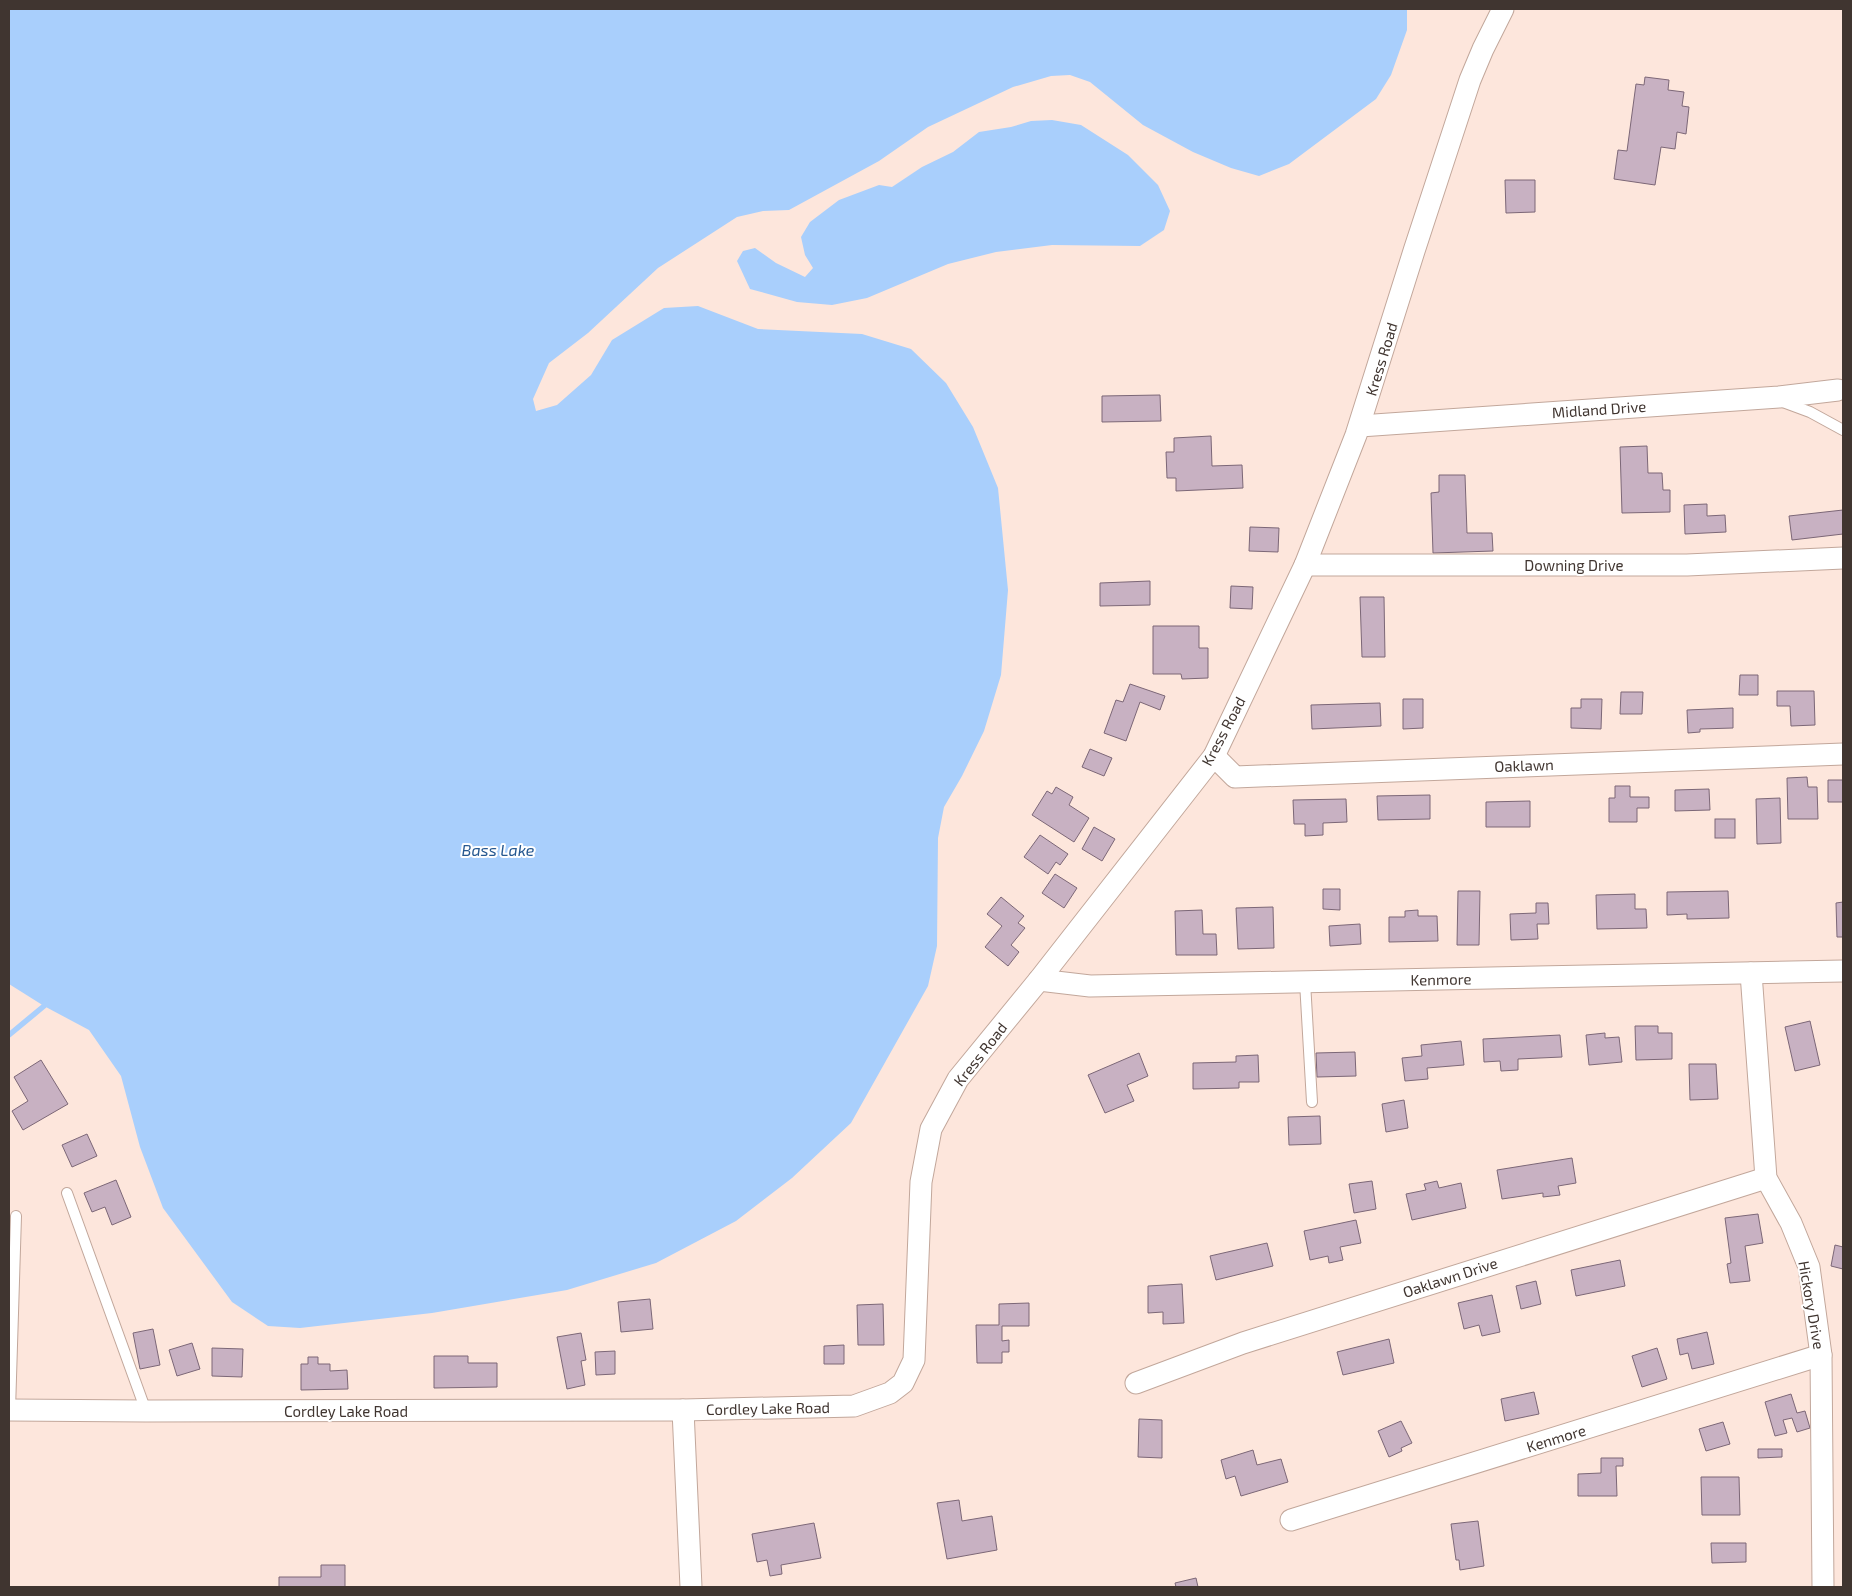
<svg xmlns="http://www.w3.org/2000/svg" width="1852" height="1596" viewBox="0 0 1852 1596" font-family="'Exo 2',sans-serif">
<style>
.water{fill:#a9cffc}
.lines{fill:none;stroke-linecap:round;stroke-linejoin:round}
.stream{stroke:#a9cffc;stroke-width:5.5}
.building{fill:#c8b1c2;stroke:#7c6777}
.lane-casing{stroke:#c2a79b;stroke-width:12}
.street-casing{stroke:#c2a79b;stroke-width:23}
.lane{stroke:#fff;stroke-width:10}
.street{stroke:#fff;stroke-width:21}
.labels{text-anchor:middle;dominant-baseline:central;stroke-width:4;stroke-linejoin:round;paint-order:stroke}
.street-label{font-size:15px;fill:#403530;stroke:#fff}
.water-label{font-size:16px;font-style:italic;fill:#265890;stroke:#fff}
</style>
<rect width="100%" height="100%" fill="#fde6dc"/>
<g class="water">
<path d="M 9,9 L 1407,9 L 1407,30 L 1391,75 L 1376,99 L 1289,164 L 1259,176 L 1231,168 L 1193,152 L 1143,125 L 1090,82 L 1070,75 L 1051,76 L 1013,87 L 928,127 L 879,161 L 789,210 L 763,211 L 737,217 L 658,268 L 588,333 L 549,363 L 533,399 L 536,411 L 557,405 L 591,375 L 612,340 L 664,308 L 698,306 L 758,329 L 862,334 L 911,349 L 946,383 L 973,427 L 998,488 L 1008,590 L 1001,675 L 984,731 L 962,776 L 944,807 L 938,838 L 937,946 L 928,986 L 851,1123 L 792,1178 L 736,1221 L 656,1263 L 567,1290 L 432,1313 L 300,1328 L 268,1326 L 232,1302 L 163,1208 L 140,1147 L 121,1076 L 89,1030 L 44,1006 L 9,984 Z"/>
<path d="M 1052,120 L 1081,125 L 1128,155 L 1158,185 L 1170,211 L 1164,230 L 1140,246 L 1052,245 L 996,252 L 948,264 L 867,298 L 832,305 L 797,302 L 750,289 L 737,261 L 743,251 L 755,248 L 776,263 L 805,277 L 813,268 L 805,255 L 801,237 L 810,222 L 839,200 L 879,185 L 892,187 L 922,167 L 953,152 L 979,132 L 1011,127 L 1031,121 Z"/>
</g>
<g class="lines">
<path class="stream" d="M 9,1035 L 44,1006 L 46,999"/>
</g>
<g class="building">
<path d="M 1645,77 L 1669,80 L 1668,90 L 1684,92 L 1682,106 L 1689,107 L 1686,134 L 1677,132 L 1675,149 L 1661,147 L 1655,185 L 1614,179 L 1618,150 L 1627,151 L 1636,84 L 1644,85 Z"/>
<path d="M 1505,180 L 1535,180 L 1535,212 L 1506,213 Z"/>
<path d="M 1160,395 L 1161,421 L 1102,422 L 1102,396 Z"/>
<path d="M 1211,436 L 1212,466 L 1242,465 L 1243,488 L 1176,491 L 1176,478 L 1167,478 L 1166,452 L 1174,452 L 1174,438 Z"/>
<path d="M 1647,446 L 1648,473 L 1662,473 L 1663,490 L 1670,490 L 1670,512 L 1622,513 L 1620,447 Z"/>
<path d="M 1439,475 L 1465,475 L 1467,533 L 1492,533 L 1493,551 L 1433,553 L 1431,493 L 1439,492 Z"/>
<path d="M 1707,504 L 1707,516 L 1725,515 L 1726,532 L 1685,534 L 1684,505 Z"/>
<path d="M 1843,510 L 1843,534 L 1792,540 L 1789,516 Z"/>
<path d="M 1250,527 L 1279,528 L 1278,552 L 1249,551 Z"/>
<path d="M 1150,581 L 1150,605 L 1100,606 L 1100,583 Z"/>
<path d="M 1231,586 L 1253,587 L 1252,609 L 1230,608 Z"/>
<path d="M 1360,597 L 1384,597 L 1385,657 L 1362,657 Z"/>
<path d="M 1153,626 L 1199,626 L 1199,648 L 1208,648 L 1208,678 L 1182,679 L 1181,674 L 1153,674 Z"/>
<path d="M 1740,675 L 1758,675 L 1758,695 L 1739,695 Z"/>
<path d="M 1130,684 L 1165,696 L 1160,710 L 1140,702 L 1126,741 L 1104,733 L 1116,700 L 1123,702 Z"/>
<path d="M 1777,691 L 1814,691 L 1815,725 L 1791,726 L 1790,706 L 1777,706 Z"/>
<path d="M 1621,692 L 1643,692 L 1642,714 L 1620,714 Z"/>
<path d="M 1403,699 L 1423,699 L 1423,728 L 1403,729 Z"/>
<path d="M 1581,699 L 1602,699 L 1601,729 L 1571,728 L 1571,708 L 1581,708 Z"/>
<path d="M 1380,703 L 1381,726 L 1312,729 L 1311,705 Z"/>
<path d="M 1733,708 L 1733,728 L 1700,729 L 1700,732 L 1688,733 L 1687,710 Z"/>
<path d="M 1090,749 L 1112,758 L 1104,776 L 1082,767 Z"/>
<path d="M 1807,777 L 1808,787 L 1817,787 L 1818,819 L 1788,819 L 1787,778 Z"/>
<path d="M 1828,780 L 1843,780 L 1843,815 L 1843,802 L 1828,802 Z"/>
<path d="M 1615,786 L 1630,786 L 1630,797 L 1649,797 L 1649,808 L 1637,808 L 1637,822 L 1609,822 L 1609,798 L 1615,798 Z"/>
<path d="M 1056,787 L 1073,797 L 1069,805 L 1089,818 L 1074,842 L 1032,815 L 1047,791 L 1052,794 Z"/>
<path d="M 1709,789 L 1710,810 L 1675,811 L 1675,790 Z"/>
<path d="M 1430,795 L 1430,819 L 1378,820 L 1377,796 Z"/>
<path d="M 1780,798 L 1781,843 L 1757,844 L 1756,799 Z"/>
<path d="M 1346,799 L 1347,822 L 1323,823 L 1323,835 L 1305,836 L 1305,824 L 1294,824 L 1293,800 Z"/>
<path d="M 1530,801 L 1530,827 L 1486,827 L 1486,802 Z"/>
<rect x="1715" y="819" width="20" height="19"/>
<path d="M 1094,827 L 1115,839 L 1102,861 L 1082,849 Z"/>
<path d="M 1040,835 L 1068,854 L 1060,865 L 1056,862 L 1048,874 L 1024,857 Z"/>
<path d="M 1055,874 L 1077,888 L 1064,908 L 1042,893 Z"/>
<path d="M 1323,889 L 1340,889 L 1340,910 L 1323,909 Z"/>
<path d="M 1458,891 L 1480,891 L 1479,945 L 1457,945 Z"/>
<path d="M 1728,891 L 1729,918 L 1687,919 L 1687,914 L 1667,915 L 1667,892 Z"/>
<path d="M 1635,894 L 1635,909 L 1646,909 L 1647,928 L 1597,929 L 1596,895 Z"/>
<path d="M 1001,897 L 1024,916 L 1018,923 L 1025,928 L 1011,945 L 1019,952 L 1008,966 L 985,947 L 1002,926 L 987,914 Z"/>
<path d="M 1843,902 L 1843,937 L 1837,937 L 1836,903 Z"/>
<path d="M 1536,903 L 1548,903 L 1549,924 L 1537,924 L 1538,939 L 1511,940 L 1510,914 L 1536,913 Z"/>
<path d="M 1273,907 L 1274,948 L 1238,949 L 1236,908 Z"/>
<path d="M 1202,910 L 1203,934 L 1216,934 L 1217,955 L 1176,955 L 1175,911 Z"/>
<path d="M 1418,910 L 1418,916 L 1437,916 L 1438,941 L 1389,942 L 1389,917 L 1405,917 L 1405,911 Z"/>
<path d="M 1360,924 L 1361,944 L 1330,946 L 1329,926 Z"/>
<path d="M 1810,1021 L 1820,1065 L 1795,1071 L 1785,1027 Z"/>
<path d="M 1635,1026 L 1658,1026 L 1658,1033 L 1672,1033 L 1672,1059 L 1636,1060 Z"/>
<path d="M 1605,1033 L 1605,1038 L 1619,1037 L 1622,1062 L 1589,1065 L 1586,1035 Z"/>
<path d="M 1560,1035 L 1562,1057 L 1518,1059 L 1518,1070 L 1501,1071 L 1500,1061 L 1484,1062 L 1483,1039 Z"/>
<path d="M 1461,1041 L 1464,1065 L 1427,1068 L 1428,1079 L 1405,1081 L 1402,1058 L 1422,1056 L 1421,1045 Z"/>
<path d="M 1355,1052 L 1356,1076 L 1317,1077 L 1316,1053 Z"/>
<path d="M 1139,1053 L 1148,1076 L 1127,1085 L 1134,1101 L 1105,1113 L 1088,1075 Z"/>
<path d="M 1258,1055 L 1259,1082 L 1239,1082 L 1239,1088 L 1193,1089 L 1193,1063 L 1236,1062 L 1236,1056 Z"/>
<path d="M 41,1060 L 68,1104 L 23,1130 L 12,1111 L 28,1101 L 14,1077 Z"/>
<path d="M 1689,1064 L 1716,1064 L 1718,1099 L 1690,1100 Z"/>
<path d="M 1404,1100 L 1408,1128 L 1386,1132 L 1382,1104 Z"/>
<path d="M 1320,1116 L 1321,1144 L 1289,1145 L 1288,1117 Z"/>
<path d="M 87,1134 L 97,1156 L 72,1167 L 62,1145 Z"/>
<path d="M 1572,1158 L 1576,1183 L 1558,1186 L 1560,1195 L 1543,1197 L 1543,1193 L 1502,1199 L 1497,1170 Z"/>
<path d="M 116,1180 L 131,1217 L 112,1225 L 105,1207 L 92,1212 L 84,1193 Z"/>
<path d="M 1372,1181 L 1376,1209 L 1354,1213 L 1349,1184 Z"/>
<path d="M 1437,1181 L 1439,1188 L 1461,1183 L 1466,1208 L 1412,1220 L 1406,1194 L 1426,1190 L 1424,1184 Z"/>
<path d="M 1758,1214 L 1763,1243 L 1745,1246 L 1750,1281 L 1730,1283 L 1727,1264 L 1731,1263 L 1725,1218 Z"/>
<path d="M 1356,1220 L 1361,1243 L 1340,1247 L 1343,1260 L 1329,1263 L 1328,1256 L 1310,1260 L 1304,1231 Z"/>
<path d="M 1267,1243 L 1273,1266 L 1216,1280 L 1210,1256 Z"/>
<path d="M 1835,1245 L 1843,1247 L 1843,1269 L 1831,1266 Z"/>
<path d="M 1620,1260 L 1625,1286 L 1576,1296 L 1571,1270 Z"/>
<path d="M 1536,1281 L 1541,1304 L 1521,1309 L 1516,1286 Z"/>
<path d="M 1182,1284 L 1184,1323 L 1163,1324 L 1163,1312 L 1148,1313 L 1148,1286 Z"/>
<path d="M 1492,1295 L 1500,1332 L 1482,1336 L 1479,1325 L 1464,1329 L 1458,1303 Z"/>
<path d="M 650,1299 L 653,1329 L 621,1332 L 618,1302 Z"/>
<path d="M 1029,1303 L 1029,1326 L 1002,1326 L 1002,1341 L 1009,1340 L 1009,1352 L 1002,1352 L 1002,1363 L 977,1363 L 976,1325 L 999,1325 L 999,1304 Z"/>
<path d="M 883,1304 L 884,1345 L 858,1345 L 857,1305 Z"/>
<path d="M 153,1329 L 160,1365 L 140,1369 L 133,1333 Z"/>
<path d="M 1707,1332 L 1714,1364 L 1692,1369 L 1688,1353 L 1680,1355 L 1677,1339 Z"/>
<path d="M 581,1333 L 586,1360 L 581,1361 L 585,1385 L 567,1389 L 557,1337 Z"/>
<path d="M 1389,1339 L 1394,1363 L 1343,1375 L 1337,1352 Z"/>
<path d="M 192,1343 L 200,1369 L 177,1376 L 169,1350 Z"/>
<path d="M 844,1345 L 844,1364 L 824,1364 L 824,1346 Z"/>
<path d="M 212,1348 L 243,1349 L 242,1377 L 212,1376 Z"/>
<path d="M 1657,1348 L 1667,1379 L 1642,1387 L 1632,1356 Z"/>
<path d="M 615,1351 L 615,1374 L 596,1375 L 595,1352 Z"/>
<path d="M 434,1356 L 468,1356 L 468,1363 L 497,1363 L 497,1387 L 434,1388 Z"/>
<path d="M 308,1357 L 318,1357 L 318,1364 L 330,1364 L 330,1371 L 347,1370 L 348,1389 L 301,1390 L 301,1364 L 308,1364 Z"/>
<path d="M 1534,1392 L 1539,1414 L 1505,1421 L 1501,1399 Z"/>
<path d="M 1791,1394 L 1797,1413 L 1805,1411 L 1810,1428 L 1797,1432 L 1792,1418 L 1783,1420 L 1787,1433 L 1775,1436 L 1765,1402 Z"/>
<path d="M 1139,1419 L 1162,1420 L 1162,1458 L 1138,1457 Z"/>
<path d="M 1401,1421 L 1412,1443 L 1401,1448 L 1402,1451 L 1389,1457 L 1378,1431 Z"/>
<path d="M 1723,1422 L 1730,1444 L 1706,1451 L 1699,1429 Z"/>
<path d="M 1758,1449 L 1782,1449 L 1782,1457 L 1758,1458 Z"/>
<path d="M 1253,1450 L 1257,1465 L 1281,1459 L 1288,1482 L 1241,1496 L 1235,1476 L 1226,1479 L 1221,1460 Z"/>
<path d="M 1601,1458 L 1623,1458 L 1623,1466 L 1616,1466 L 1617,1496 L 1578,1496 L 1578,1474 L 1601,1473 Z"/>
<path d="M 1701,1477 L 1739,1477 L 1740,1515 L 1702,1515 Z"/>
<path d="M 959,1500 L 962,1521 L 992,1516 L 997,1550 L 947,1559 L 937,1503 Z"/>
<path d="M 1478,1521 L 1484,1566 L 1460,1570 L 1459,1560 L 1456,1560 L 1451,1524 Z"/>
<path d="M 814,1523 L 821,1558 L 781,1565 L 782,1574 L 770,1576 L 767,1560 L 757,1562 L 752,1534 Z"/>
<path d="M 1711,1543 L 1746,1543 L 1746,1562 L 1712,1563 Z"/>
<path d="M 321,1565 L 345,1565 L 345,1587 L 279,1587 L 279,1577 L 321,1577 Z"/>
<path d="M 1196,1578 L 1198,1587 L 1176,1587 L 1175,1583 Z"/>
</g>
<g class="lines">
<g class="lane-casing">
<g id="lane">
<path d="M 1783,402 L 1810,412 L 1843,430"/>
<path d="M 1305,982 L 1312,1102"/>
<path d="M 67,1193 L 146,1411"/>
<path d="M 10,1410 L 16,1216"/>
</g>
</g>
<g class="street-casing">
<g id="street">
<path d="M 1360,426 L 1779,397 L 1838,390"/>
<path d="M 1305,565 L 1687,565 L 1843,558"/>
<path d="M 1214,756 L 1235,777 L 1843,754"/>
<path d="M 1751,973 L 1766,1178 L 1791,1223 L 1809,1267 L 1821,1355 L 1823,1587"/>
<path d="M 1039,980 L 1090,986 L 1843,971"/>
<path d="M 1136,1383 L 1243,1343 L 1766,1178"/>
<path d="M 9,1410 L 146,1411 L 683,1410 L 854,1406 L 890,1393 L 903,1383 L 914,1360 L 921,1182 L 931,1129 L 958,1079 L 1039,980 L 1214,756 L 1305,565 L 1356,435 L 1414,251 L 1470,80 L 1483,49 L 1503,9"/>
<path d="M 683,1410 L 691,1587"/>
<path d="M 1291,1520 L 1821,1355"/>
</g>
</g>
<use href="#lane" class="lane"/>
<use href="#street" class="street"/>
</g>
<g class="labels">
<g class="street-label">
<text transform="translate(1381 359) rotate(-73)">Kress Road</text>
<text transform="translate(1599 409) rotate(-4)">Midland Drive</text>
<text x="1574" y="565">Downing Drive</text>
<text transform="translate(1223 731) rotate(-62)">Kress Road</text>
<text transform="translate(1524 765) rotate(-2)">Oaklawn</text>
<text transform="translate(1441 979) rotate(-1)">Kenmore</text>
<text transform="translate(980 1054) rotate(-52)">Kress Road</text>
<text transform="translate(1450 1277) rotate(-18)">Oaklawn Drive</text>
<text transform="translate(1812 1305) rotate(80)">Hickory Drive</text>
<text transform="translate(768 1408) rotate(-1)">Cordley Lake Road</text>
<text x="346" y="1411">Cordley Lake Road</text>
<text transform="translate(1556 1438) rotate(-17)">Kenmore</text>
</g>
<g class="water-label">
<text x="498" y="849">Bass Lake</text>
</g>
</g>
<rect width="1852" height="1596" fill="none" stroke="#403530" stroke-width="20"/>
</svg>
